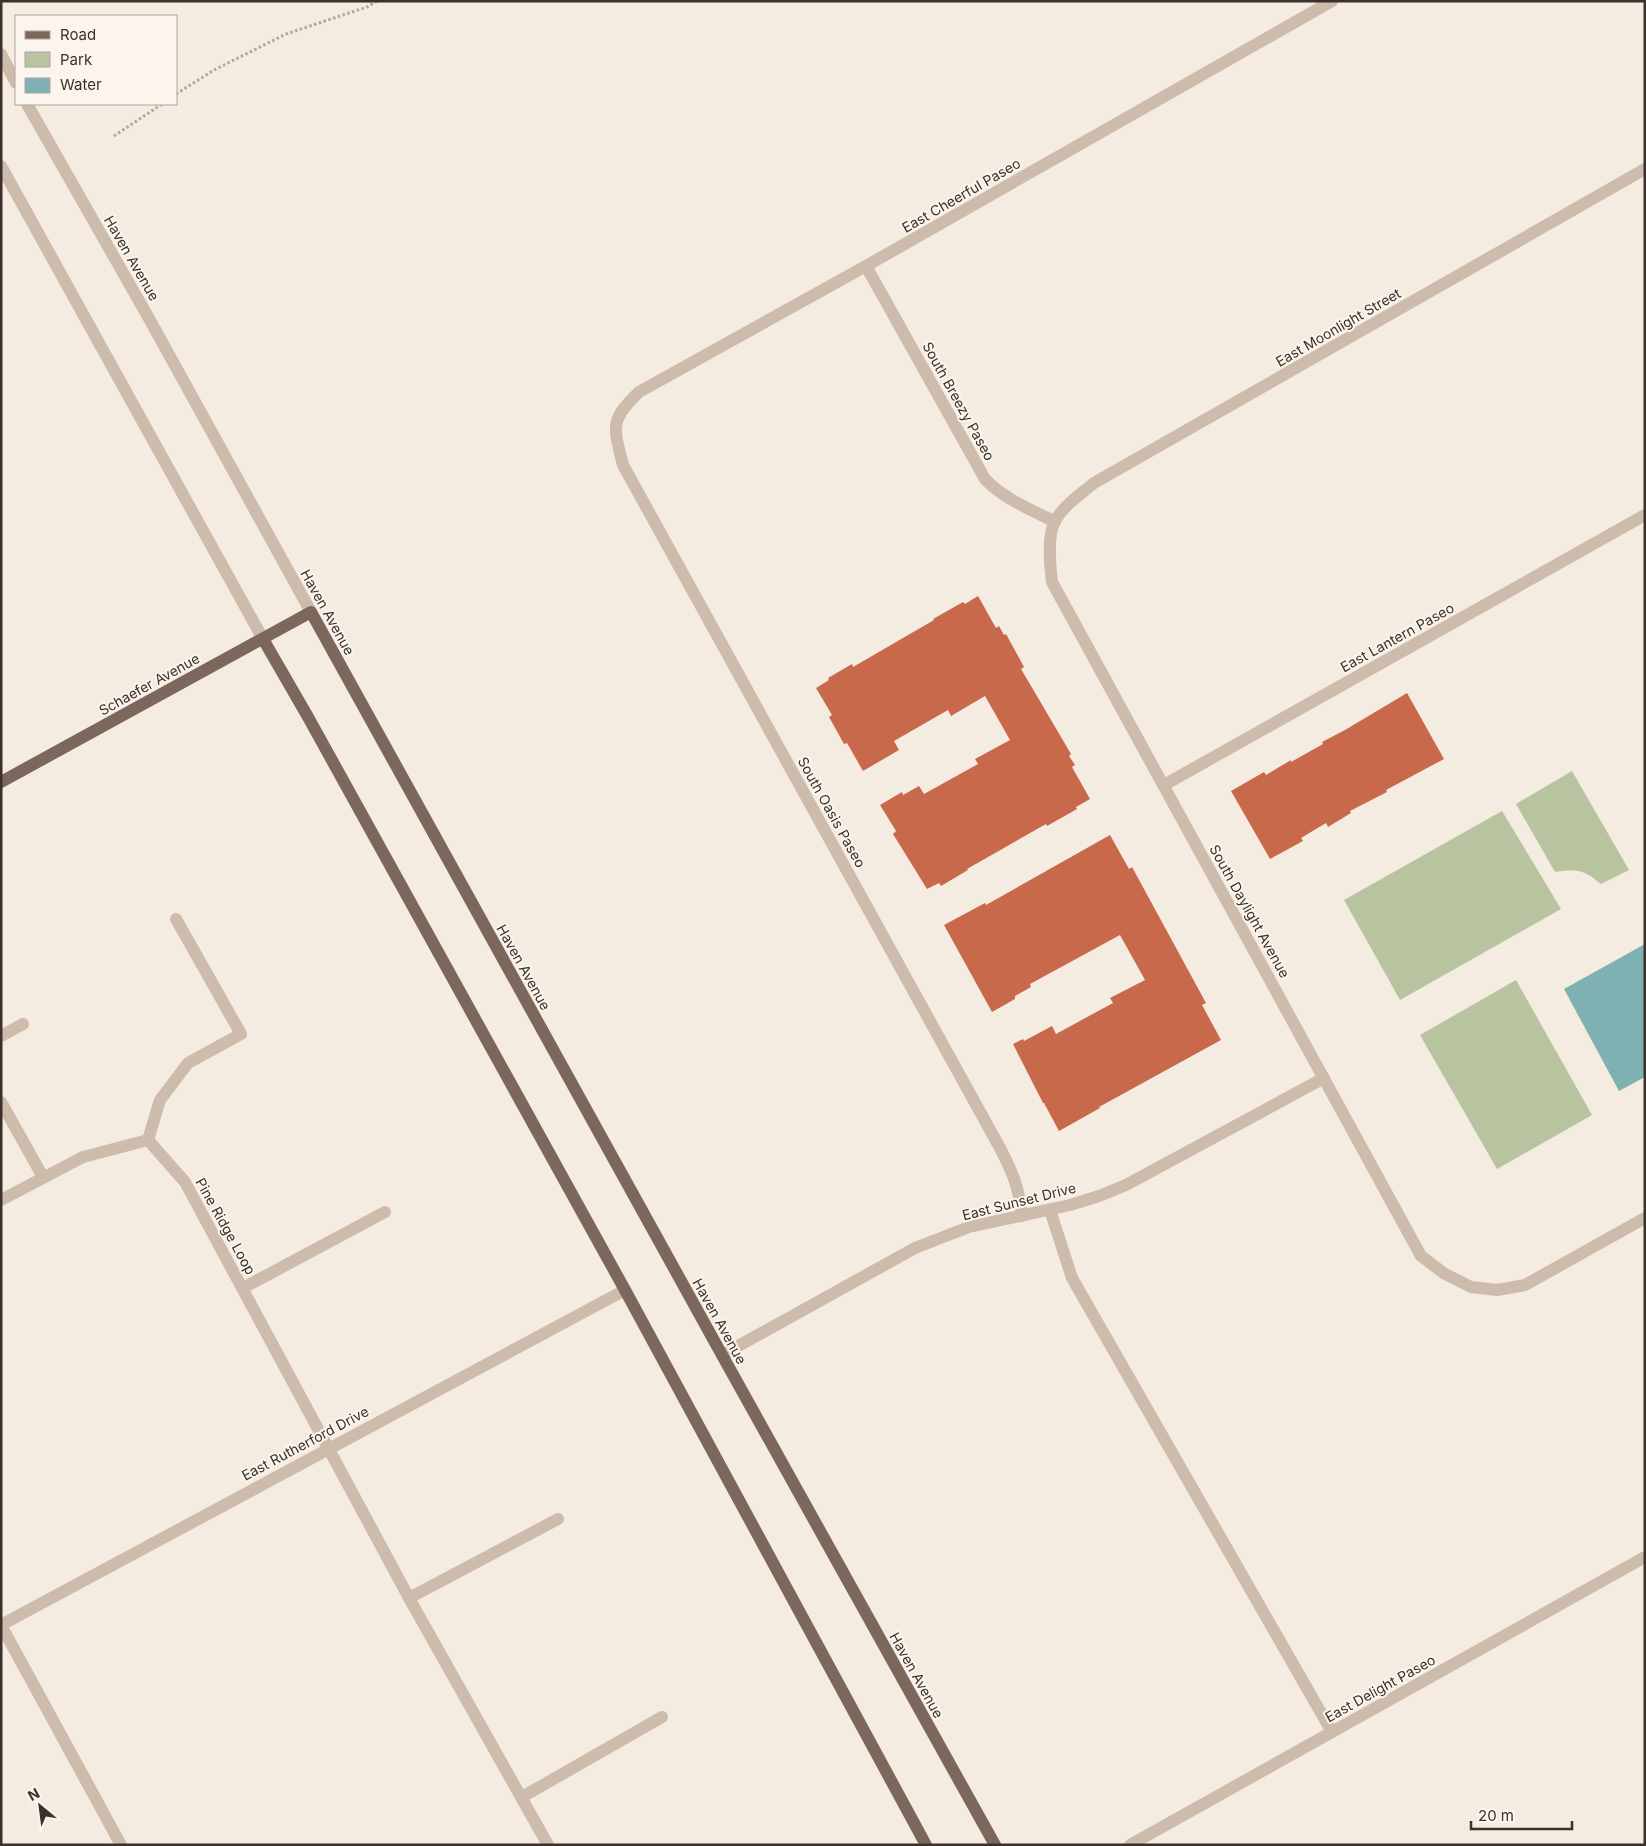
<svg xmlns="http://www.w3.org/2000/svg" width="1646" height="1846" viewBox="0 0 1646 1846" font-family="Inter,sans-serif">
<style>
.green{fill:#b8c4a0}
.water{fill:#7fb0b2}
.building{fill:#c8694b}
.lines{fill:none;stroke-linecap:round;stroke-linejoin:round}
.path{stroke:#b9a596;stroke-width:3;stroke-dasharray:2.5 2.5;stroke-linecap:butt}
.minor{stroke:#cdbbac;stroke-width:12}
.major{stroke:#7d675c;stroke-width:12}
.labels{text-anchor:middle;dominant-baseline:central;stroke-width:4;stroke-linejoin:round;paint-order:stroke}
.street-label{font-size:14px;fill:#3b302b;stroke:#fbf5ee}
</style>
<rect width="100%" height="100%" fill="#f4ebe1"/>
<g class="green">
<path d="M 1572,771 L 1629,870 L 1601,884 C 1585,870 1576,868 1555,872 L 1516,804 Z"/>
<path d="M 1502,811 L 1561,909 L 1400,1000 L 1344,900 Z"/>
<path d="M 1516,980 L 1592,1115 L 1497,1169 L 1420,1035 Z"/>
</g>
<path class="water" d="M 1645,944 L 1645,1077 L 1619,1091 L 1564,989 Z"/>
<g class="building">
<path d="M 978,596 L 996,628 L 999,626 L 1004,635 L 1006,634 L 1024,667 L 1021,669 L 1071,754 L 1069,756 L 1075,765 L 1072,767 L 1090,799 L 1076,807 L 1077,809 L 1047,826 L 1046,824 L 967,869 L 968,870 L 941,886 L 939,883 L 927,889 L 893,834 L 896,831 L 880,805 L 902,792 L 903,795 L 919,786 L 924,794 L 978,764 L 975,759 L 1010,740 L 985,696 L 951,716 L 948,710 L 894,741 L 899,750 L 863,771 L 847,743 L 844,744 L 829,717 L 832,715 L 816,688 L 829,680 L 828,678 L 852,664 L 853,667 L 934,620 L 933,619 L 963,602 L 965,604 Z"/>
<path d="M 1407,693 L 1444,759 L 1386,790 L 1387,792 L 1350,811 L 1351,813 L 1328,827 L 1326,823 L 1301,838 L 1303,841 L 1270,859 L 1231,791 L 1264,772 L 1266,775 L 1291,760 L 1291,762 L 1323,744 L 1322,742 L 1345,730 Z"/>
<path d="M 1110,835 L 1129,869 L 1132,867 L 1206,1003 L 1202,1005 L 1221,1040 L 1099,1107 L 1100,1108 L 1059,1131 L 1044,1103 L 1043,1103 L 1013,1044 L 1023,1039 L 1024,1041 L 1052,1026 L 1056,1034 L 1113,1003 L 1110,998 L 1145,980 L 1120,935 L 1030,984 L 1031,987 L 1015,996 L 1015,999 L 992,1012 L 944,925 L 985,903 L 986,905 Z"/>
</g>
<g class="lines">
<g class="path">
<path d="M 176,94 L 214,70 L 286,34 L 367,7 L 377,1"/>
<path d="M 114,136 L 162,104"/>
</g>
<g class="minor">
<path d="M 1,54 L 16,83"/>
<path d="M 27,104 L 151,322 L 311,612"/>
<path d="M 1,166 L 263,639"/>
<path d="M 1645,169 L 1094,483 C 1081,494 1064,505 1055,521 C 1047,536 1050,565 1052,582 L 1421,1256 L 1445,1274 L 1471,1287 L 1497,1290 L 1525,1285 L 1645,1218"/>
<path d="M 866,266 L 985,479 C 1004,499 1030,509 1055,522"/>
<path d="M 1164,785 L 1645,515"/>
<path d="M 1,1036 L 23,1024"/>
<path d="M 1,1102 L 43,1177"/>
<path d="M 148,1140 L 160,1100 L 188,1063 L 241,1034 L 176,919"/>
<path d="M 1,1200 L 83,1157 L 148,1140 L 185,1182 L 409,1598 L 548,1845"/>
<path d="M 1050,1210 L 1072,1278 L 1332,1732"/>
<path d="M 1022,1216 C 1019,1188 1013,1173 1000,1148 L 623,465 C 613,426 610,420 639,392 L 866,266 L 1332,1"/>
<path d="M 243,1288 L 385,1212"/>
<path d="M 722,1355 L 915,1248 L 969,1227 L 1070,1205 L 1099,1196 L 1126,1185 L 1324,1078"/>
<path d="M 409,1598 L 558,1519"/>
<path d="M 1,1625 L 625,1290"/>
<path d="M 1,1625 L 121,1845"/>
<path d="M 522,1797 L 662,1717"/>
<path d="M 1130,1845 L 1645,1557"/>
</g>
<g class="major">
<path d="M 263,639 L 308,717 L 625,1290 L 926,1845"/>
<path d="M 1,782 L 311,612 L 722,1355 L 995,1845"/>
</g>
</g>
<g class="labels">
<g class="street-label">
<text transform="translate(961 195) rotate(-30)">East Cheerful Paseo</text>
<text transform="translate(132 258) rotate(60)">Haven Avenue</text>
<text transform="translate(1338 327) rotate(-30)">East Moonlight Street</text>
<text transform="translate(959 401) rotate(61)">South Breezy Paseo</text>
<text transform="translate(328 612) rotate(61)">Haven Avenue</text>
<text transform="translate(1397 637) rotate(-29)">East Lantern Paseo</text>
<text transform="translate(149 684) rotate(-29)">Schaefer Avenue</text>
<text transform="translate(832 812) rotate(61)">South Oasis Paseo</text>
<text transform="translate(1250 911) rotate(61)">South Daylight Avenue</text>
<text transform="translate(524 967) rotate(61)">Haven Avenue</text>
<text transform="translate(1019 1201) rotate(-14)">East Sunset Drive</text>
<text transform="translate(226 1226) rotate(61)">Pine Ridge Loop</text>
<text transform="translate(720 1321) rotate(61)">Haven Avenue</text>
<text transform="translate(305 1443) rotate(-28)">East Rutherford Drive</text>
<text transform="translate(917 1675) rotate(61)">Haven Avenue</text>
<text transform="translate(1380 1688) rotate(-29)">East Delight Paseo</text>
</g>
</g>
<rect width="1646" height="1846" fill="none" stroke="#3b302b" stroke-width="5"/>
<rect x="15" y="15" width="162" height="90" fill="#fbf5ee" stroke="#aea6a0"/>
<rect x="25" y="31" width="25" height="8" fill="#7d675c" stroke="#aea6a0"/>
<text x="60" y="40" font-size="15" fill="#3b302b">Road</text>
<rect x="25" y="52" width="25" height="15" fill="#b8c4a0" stroke="#aea6a0"/>
<text x="60" y="65" font-size="15" fill="#3b302b">Park</text>
<rect x="25" y="78" width="25" height="15" fill="#7fb0b2" stroke="#aea6a0"/>
<text x="60" y="90" font-size="15" fill="#3b302b">Water</text>
<g transform="translate(40 1806) rotate(331)" stroke="#fbf5ee" stroke-width="4" paint-order="stroke">
<path d="M0-4L9 19L0 12L-9 19Z" fill="#3b302b"/>
<text y="-8" font-size="14" font-weight="bold" text-anchor="middle" fill="#3b302b">N</text>
</g>
<path d="M1471 1821v8h101v-8" fill="none" stroke="#3b302b" stroke-width="2.5"/>
<text x="1478" y="1821" font-size="15" fill="#3b302b" stroke="#fbf5ee" stroke-width="4" paint-order="stroke">20 m</text>
</svg>
